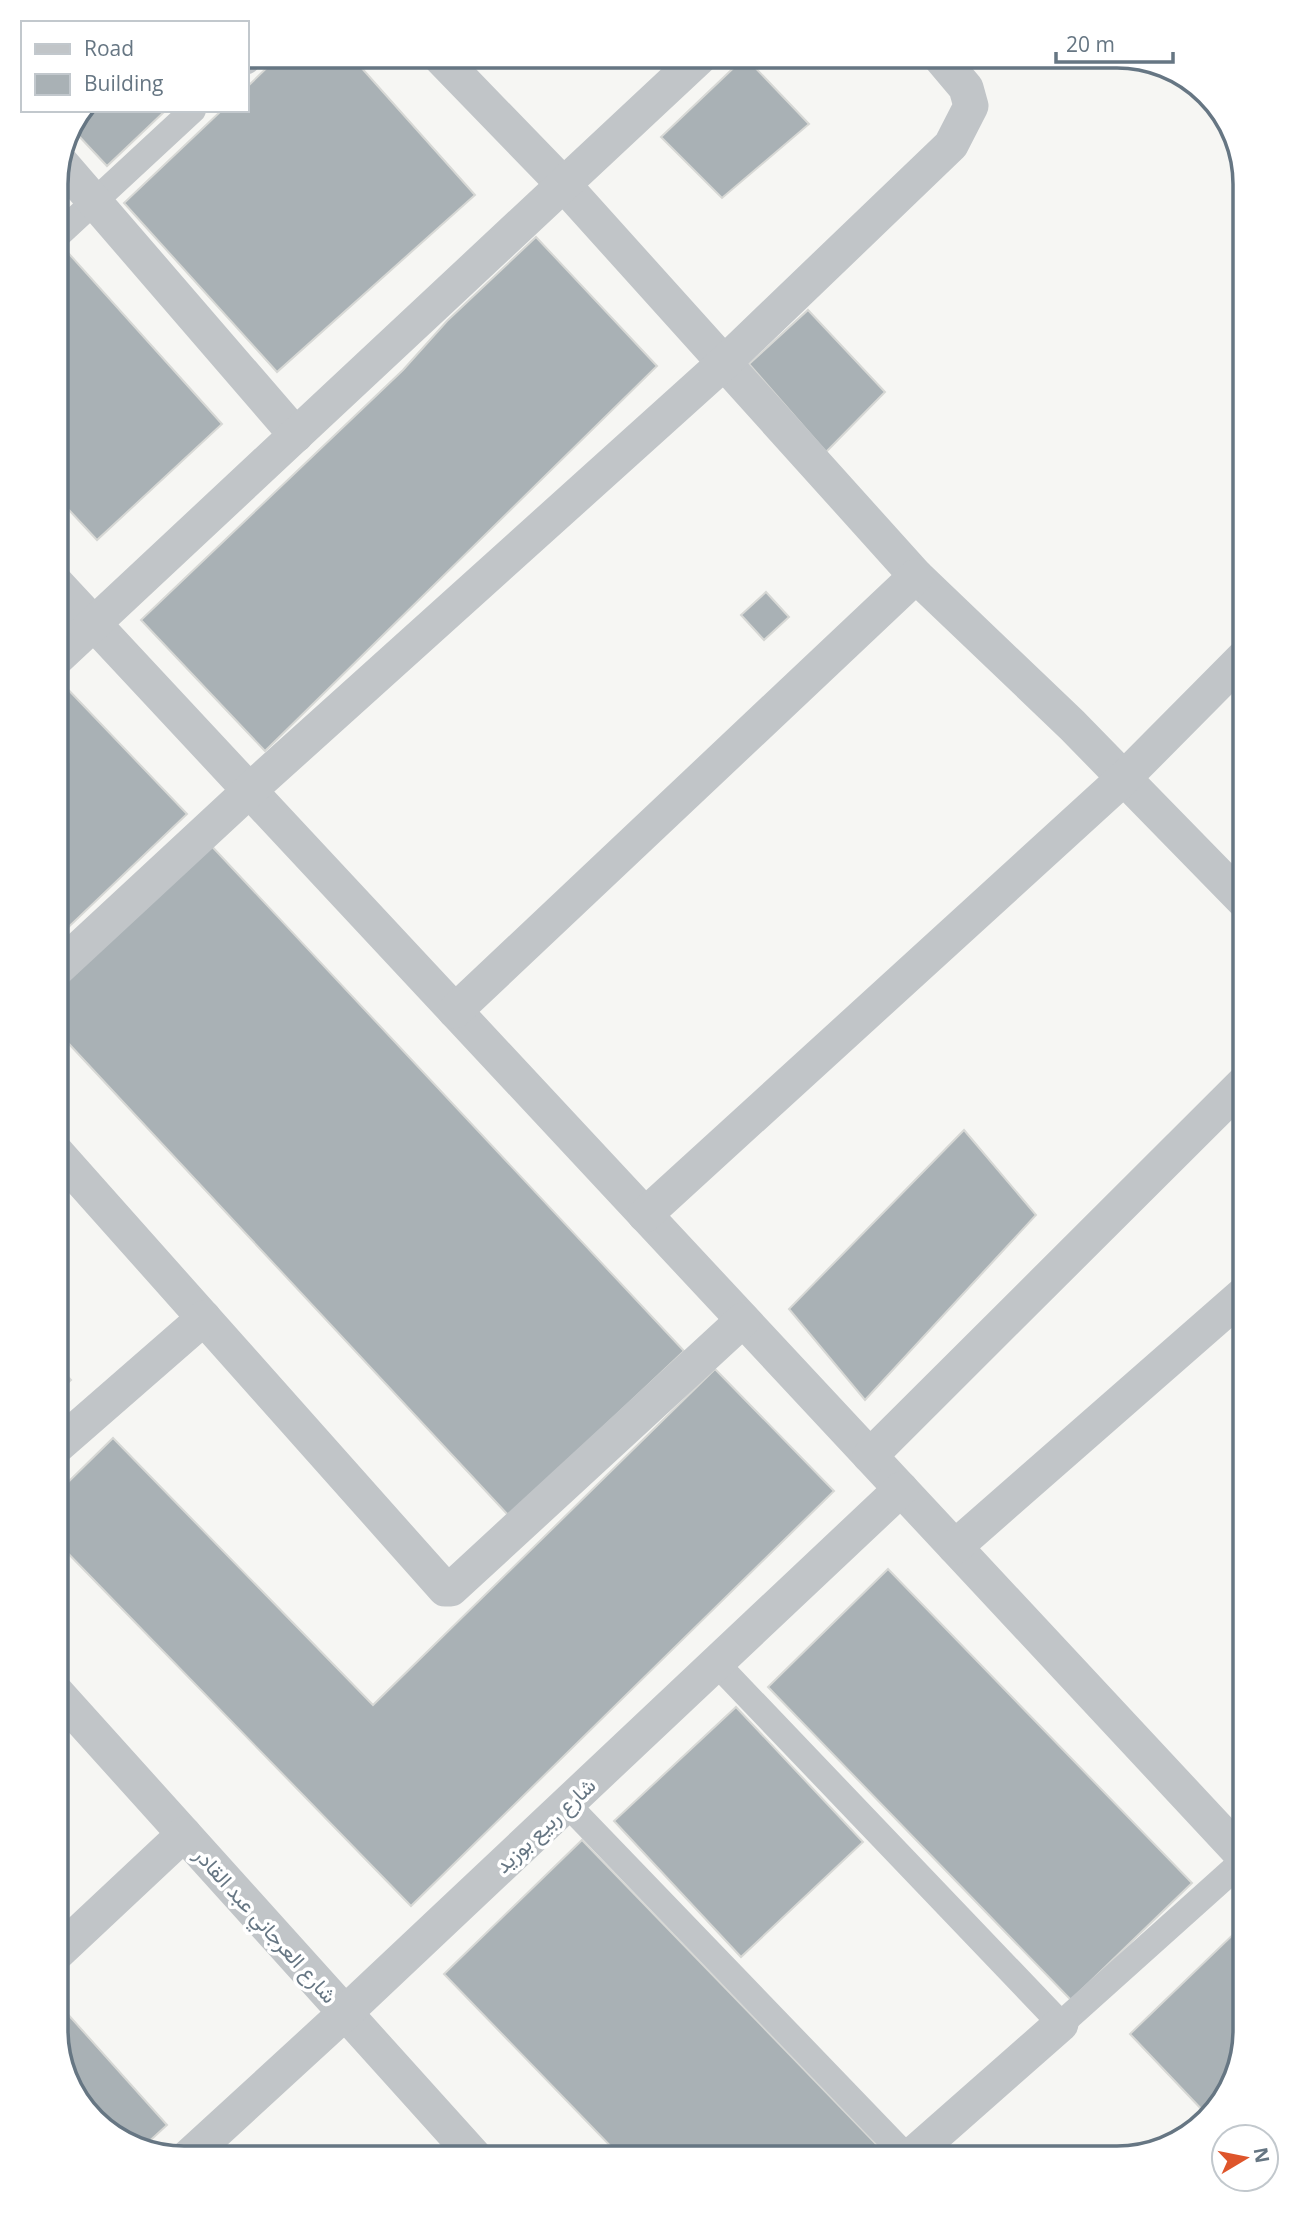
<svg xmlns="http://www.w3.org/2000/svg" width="1301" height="2214" viewBox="0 0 1301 2214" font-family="'Open Sans',Vazirmatn,sans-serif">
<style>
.building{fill:#a9b1b5;stroke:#d7d8d5;stroke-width:2}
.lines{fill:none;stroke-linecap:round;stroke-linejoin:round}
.pedestrian{stroke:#c1c5c8;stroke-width:26}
.minor{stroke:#c1c5c8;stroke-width:35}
.labels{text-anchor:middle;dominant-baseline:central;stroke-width:7;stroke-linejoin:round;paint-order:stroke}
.street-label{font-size:21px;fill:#667683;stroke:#fff}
.rim{fill:none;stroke:#667683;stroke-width:3.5}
</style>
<rect width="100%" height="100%" fill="#f6f6f3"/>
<g class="building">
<path d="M 279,56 L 351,56 L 475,195 L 277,372 L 124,203 L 222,110 L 247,110 L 247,87 Z"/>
<path d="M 745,57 L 809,124 L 722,198 L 661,137 Z"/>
<path d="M 86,110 L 166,110 L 107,166 L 76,133 Z"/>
<path d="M 536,237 L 657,366 L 265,751 L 141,620 L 403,370 L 447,321 Z"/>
<path d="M 62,246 L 222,424 L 97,540 L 56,496 L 56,252 Z"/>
<path d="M 808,310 L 885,392 L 826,452 L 749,364 Z"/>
<path d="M 766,592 L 789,617 L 764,640 L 741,615 Z"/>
<path d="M 59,680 L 187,814 L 56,939 L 56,683 Z"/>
<path d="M 205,839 L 684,1351 L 509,1516 L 56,1030 L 56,979 Z"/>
<path d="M 964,1130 L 1036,1215 L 865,1400 L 789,1309 Z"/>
<path d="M 56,1364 L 71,1380 L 56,1394 Z"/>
<path d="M 715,1369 L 834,1491 L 411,1906 L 56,1541 L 56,1494 L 113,1438 L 373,1705 Z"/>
<path d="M 888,1569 L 1192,1883 L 1071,2000 L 768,1687 Z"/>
<path d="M 736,1707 L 863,1842 L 741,1957 L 614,1821 Z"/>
<path d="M 582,1840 L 877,2145 L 863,2158 L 622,2158 L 444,1974 Z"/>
<path d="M 1245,1923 L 1245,2030 L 1224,2100 L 1207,2115 L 1130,2034 Z"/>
<path d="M 56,2001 L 167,2125 L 143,2147 L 114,2137 L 69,2086 L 56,2029 Z"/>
</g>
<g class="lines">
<g class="pedestrian">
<path d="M 247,61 L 252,56"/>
<path d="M 56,237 L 193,110"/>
<path d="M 716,1663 L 1061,2024 L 1245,1859"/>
<path d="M 567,1804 L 908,2158"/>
</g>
<g class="minor">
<path d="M 439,56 L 563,184 L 916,576 L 1072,725 L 1245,902"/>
<path d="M 62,164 L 296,435"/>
<path d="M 56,583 L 1245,1858"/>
<path d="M 56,659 L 701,56"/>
<path d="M 56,970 L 250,790 L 725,362 L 951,145 L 971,106 L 966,88 L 939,56"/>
<path d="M 455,1011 L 916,576"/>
<path d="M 56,1152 L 445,1589 L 451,1589 L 743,1320"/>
<path d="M 645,1215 L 1124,778 L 1245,656"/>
<path d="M 56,1447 L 204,1318"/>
<path d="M 870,1456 L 1245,1082"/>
<path d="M 955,1547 L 1245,1293"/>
<path d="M 56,1692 L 476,2158"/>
<path d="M 56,1954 L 184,1834"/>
<path d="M 187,2158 L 345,2013 L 901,1489"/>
<path d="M 909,2158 L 1061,2024"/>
</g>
</g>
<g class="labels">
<g class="street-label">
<text transform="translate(545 1825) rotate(-43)">شارع ربيع بوزيد</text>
<text transform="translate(266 1925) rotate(48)">شارع العرجاني عبد القادر</text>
</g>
</g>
<path d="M0 0H1301V2214H0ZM184 68H1117A116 116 0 0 1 1233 184V2030A116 116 0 0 1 1117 2146H184A116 116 0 0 1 68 2030V184A116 116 0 0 1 184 68Z" fill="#fff" fill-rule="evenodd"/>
<path class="rim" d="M184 68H1117A116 116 0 0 1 1233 184V2030A116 116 0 0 1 1117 2146H184A116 116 0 0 1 68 2030V184A116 116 0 0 1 184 68Z"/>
<rect x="21" y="21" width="228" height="91" fill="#ffffff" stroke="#c2c8cd" stroke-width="2"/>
<rect x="35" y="44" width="35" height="10" fill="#c1c5c8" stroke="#c2c8cd" stroke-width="2"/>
<text x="84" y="56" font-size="21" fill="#667683">Road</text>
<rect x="35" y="74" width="35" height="21" fill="#a9b1b5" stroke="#c2c8cd" stroke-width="2"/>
<text x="84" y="91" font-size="21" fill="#667683">Building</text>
<g transform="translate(1245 2158) rotate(80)"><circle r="33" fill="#ffffff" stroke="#c2c8cd" stroke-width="2"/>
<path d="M0-5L12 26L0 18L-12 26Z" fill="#de552b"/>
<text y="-10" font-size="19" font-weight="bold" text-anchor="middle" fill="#667683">N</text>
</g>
<path d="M1056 52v10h117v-10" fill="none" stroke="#667683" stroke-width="3.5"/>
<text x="1066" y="52" font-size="21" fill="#667683" stroke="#ffffff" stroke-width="5" paint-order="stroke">20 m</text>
</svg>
